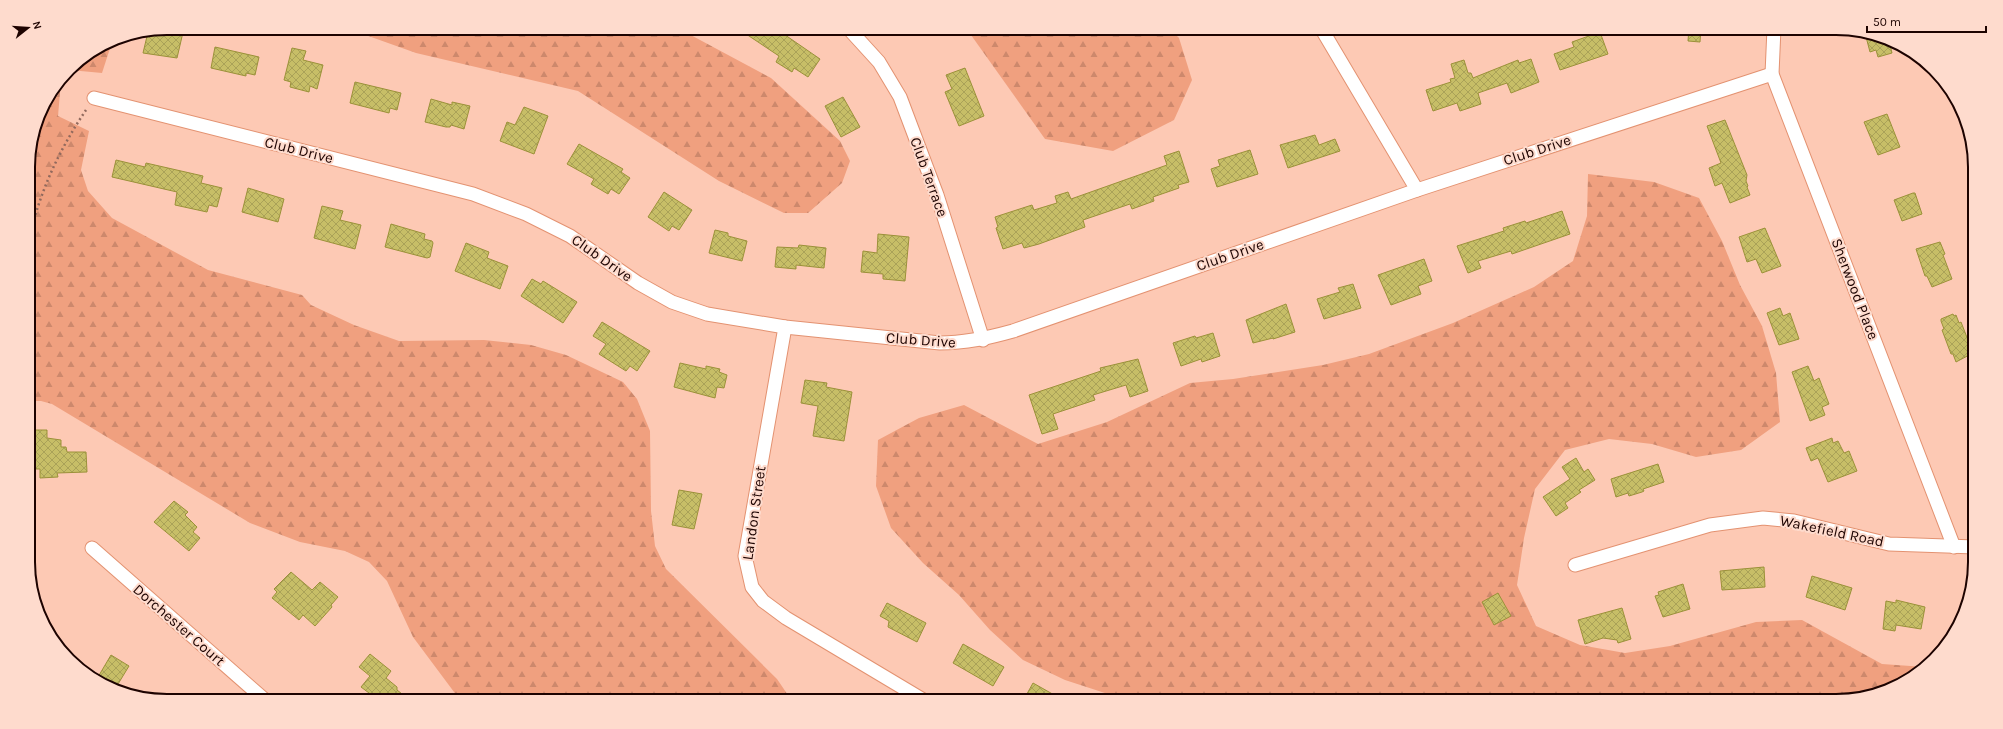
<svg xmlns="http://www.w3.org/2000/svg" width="2003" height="729" viewBox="0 0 2003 729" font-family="Karla,sans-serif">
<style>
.forest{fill:url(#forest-firs)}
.building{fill:url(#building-cross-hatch);stroke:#9b9139}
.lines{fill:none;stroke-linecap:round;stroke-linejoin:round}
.minor-casing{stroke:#e39271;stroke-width:15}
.path{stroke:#91695d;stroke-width:2.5;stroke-dasharray:2 3;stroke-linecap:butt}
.minor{stroke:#fff;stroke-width:13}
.labels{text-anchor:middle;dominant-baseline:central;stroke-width:4;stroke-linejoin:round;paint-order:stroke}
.street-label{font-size:15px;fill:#1d0300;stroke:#fedbcd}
.rim{fill:none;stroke:#1d0300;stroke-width:2}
</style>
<defs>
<pattern id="forest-firs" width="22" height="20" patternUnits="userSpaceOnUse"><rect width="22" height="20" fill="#f0a07f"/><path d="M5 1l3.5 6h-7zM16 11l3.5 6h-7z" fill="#cd886c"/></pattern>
<pattern id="building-cross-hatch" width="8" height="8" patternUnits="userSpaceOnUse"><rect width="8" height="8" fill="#c7be67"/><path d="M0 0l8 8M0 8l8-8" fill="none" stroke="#aaa258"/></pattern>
</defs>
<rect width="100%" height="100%" fill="#fdc9b4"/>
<g class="forest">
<path d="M 346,28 L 683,28 L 687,33 L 771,78 L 840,141 L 850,161 L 842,183 L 808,213 L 784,213 L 719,181 L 578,91 L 416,53 Z"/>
<path d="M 966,28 L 1169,28 L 1179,38 L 1192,80 L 1174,120 L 1113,151 L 1045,139 Z"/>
<path d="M 113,39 L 102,73 L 70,70 L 75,63 Z"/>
<path d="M 61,81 L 58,116 L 89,131 L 81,170 L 88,191 L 112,218 L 208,270 L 302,295 L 311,305 L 354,325 L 399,341 L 484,340 L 531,345 L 566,355 L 623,382 L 637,399 L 650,431 L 651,511 L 655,546 L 666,569 L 777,679 L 792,701 L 556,701 L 553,698 L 529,698 L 519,701 L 473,701 L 457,696 L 413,637 L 387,581 L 369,562 L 345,551 L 300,542 L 250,523 L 52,404 L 41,401 L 30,401 L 28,157 L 42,105 Z"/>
<path d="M 1588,174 L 1654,182 L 1699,198 L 1722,241 L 1740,285 L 1762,326 L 1776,373 L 1780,422 L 1741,450 L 1696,457 L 1652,444 L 1609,439 L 1565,450 L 1535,489 L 1524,538 L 1517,585 L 1536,626 L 1580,645 L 1625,653 L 1670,646 L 1756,622 L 1802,620 L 1882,664 L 1925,667 L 1921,672 L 1881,694 L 1845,701 L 1144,701 L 1111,695 L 1065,680 L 1023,660 L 990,630 L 959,595 L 923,563 L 891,528 L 876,486 L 878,440 L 919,418 L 964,405 L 1038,444 L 1107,422 L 1190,383 L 1233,379 L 1323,365 L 1369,354 L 1453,323 L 1534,287 L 1573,261 L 1587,216 Z"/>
</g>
<g class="building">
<path d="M 167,28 L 184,28 L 177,58 L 143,53 L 148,32 Z"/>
<path d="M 737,28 L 775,28 L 820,59 L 808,77 L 794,68 L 792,72 L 776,62 L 779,56 Z"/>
<path d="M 1689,28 L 1701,28 L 1700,42 L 1688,41 Z"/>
<path d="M 1600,32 L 1608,54 L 1560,70 L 1554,54 L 1574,47 L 1572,42 Z"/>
<path d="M 1865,33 L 1881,35 L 1889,41 L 1892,53 L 1878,57 L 1876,50 L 1870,52 Z"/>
<path d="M 215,47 L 259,57 L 255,75 L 246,73 L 246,76 L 211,68 Z"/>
<path d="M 292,48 L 306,51 L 303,60 L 323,65 L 317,89 L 310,86 L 309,92 L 290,87 L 291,82 L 284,80 Z"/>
<path d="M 1531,59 L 1539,82 L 1511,93 L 1507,83 L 1478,93 L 1481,104 L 1460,111 L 1457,103 L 1433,111 L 1426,90 L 1451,82 L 1450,79 L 1455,78 L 1451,64 L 1464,60 L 1468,73 L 1471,73 L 1473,78 L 1518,60 L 1519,63 Z"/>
<path d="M 965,68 L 984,116 L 959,126 L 945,92 L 952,89 L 946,75 Z"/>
<path d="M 355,82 L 401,93 L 397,110 L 390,108 L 389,113 L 350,103 Z"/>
<path d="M 843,97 L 860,127 L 841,137 L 825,106 Z"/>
<path d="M 431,99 L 452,105 L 452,102 L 470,106 L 464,129 L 451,125 L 450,127 L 446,127 L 425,122 Z"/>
<path d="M 524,107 L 548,116 L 534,154 L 500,141 L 507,122 L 515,125 Z"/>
<path d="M 1887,114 L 1900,147 L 1878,155 L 1864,122 Z"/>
<path d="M 1725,120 L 1747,175 L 1746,181 L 1748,186 L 1747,187 L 1750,195 L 1730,203 L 1722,183 L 1715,186 L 1709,168 L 1721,163 L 1707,126 Z"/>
<path d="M 1315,135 L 1319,145 L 1335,139 L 1340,151 L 1288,168 L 1280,145 Z"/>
<path d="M 579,144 L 623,169 L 621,172 L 630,178 L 619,194 L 611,189 L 608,194 L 591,184 L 594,179 L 567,164 Z"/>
<path d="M 1250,150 L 1258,174 L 1217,187 L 1211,169 L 1220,166 L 1218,160 Z"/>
<path d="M 1179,151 L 1189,182 L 1178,185 L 1179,188 L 1153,197 L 1154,201 L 1132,209 L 1130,204 L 1083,220 L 1085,227 L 1039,244 L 1024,248 L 1022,243 L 1003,249 L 996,228 L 998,227 L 995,217 L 1032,205 L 1034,210 L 1057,203 L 1055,196 L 1068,192 L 1071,199 L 1167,165 L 1164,156 Z"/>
<path d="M 116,160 L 145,167 L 146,163 L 203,176 L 201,183 L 222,188 L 217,207 L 209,205 L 207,212 L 175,205 L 177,192 L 112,177 Z"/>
<path d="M 248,188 L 284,199 L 278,222 L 242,212 Z"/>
<path d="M 664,192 L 692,210 L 679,230 L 672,226 L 669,231 L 648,217 Z"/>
<path d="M 1913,193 L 1915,193 L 1922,214 L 1902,221 L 1894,200 Z"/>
<path d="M 322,206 L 343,211 L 340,220 L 361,225 L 355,249 L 314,238 Z"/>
<path d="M 1562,211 L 1570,234 L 1512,254 L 1511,251 L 1478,261 L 1481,268 L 1468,273 L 1457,246 L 1504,231 L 1503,228 L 1525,221 L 1526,223 Z"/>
<path d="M 391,224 L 425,234 L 424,239 L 432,241 L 433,243 L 430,257 L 427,258 L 385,247 Z"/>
<path d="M 1765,228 L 1781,266 L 1762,273 L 1756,259 L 1747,262 L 1739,237 Z"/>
<path d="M 715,230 L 728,233 L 728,236 L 747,241 L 742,261 L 709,253 Z"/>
<path d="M 878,234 L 909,237 L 905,281 L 883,279 L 883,274 L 861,272 L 863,251 L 877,253 Z"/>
<path d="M 1940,242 L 1945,254 L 1943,255 L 1952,279 L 1932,287 L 1927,276 L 1925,276 L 1916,249 Z"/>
<path d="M 466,243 L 489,252 L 487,258 L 508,266 L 500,289 L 455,271 Z"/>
<path d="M 799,245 L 826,248 L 824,268 L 796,265 L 796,269 L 775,267 L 777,247 L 798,248 Z"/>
<path d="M 1424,259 L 1432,281 L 1418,286 L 1421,294 L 1391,305 L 1378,275 Z"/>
<path d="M 532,279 L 541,284 L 543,281 L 577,302 L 563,323 L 521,296 Z"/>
<path d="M 1353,284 L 1361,308 L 1324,319 L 1317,299 L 1340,292 L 1338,288 Z"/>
<path d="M 1286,304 L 1295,332 L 1273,339 L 1273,338 L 1253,343 L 1246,320 Z"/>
<path d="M 1780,308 L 1783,316 L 1790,313 L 1799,339 L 1779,345 L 1767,313 Z"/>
<path d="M 1953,314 L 1954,316 L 1956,315 L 1959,323 L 1961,322 L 1973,353 L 1956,362 L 1953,354 L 1951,354 L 1942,330 L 1944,329 L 1941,321 L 1941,319 Z"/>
<path d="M 602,322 L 650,351 L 637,371 L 630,366 L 626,371 L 599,354 L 606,344 L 593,336 Z"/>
<path d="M 1213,333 L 1220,356 L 1202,362 L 1201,359 L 1181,366 L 1173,343 L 1195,336 L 1196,338 Z"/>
<path d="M 1138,359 L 1148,391 L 1130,397 L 1126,385 L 1093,395 L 1095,400 L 1053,414 L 1058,429 L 1042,434 L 1029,395 L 1101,371 L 1100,368 Z"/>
<path d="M 680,363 L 706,369 L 706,366 L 720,369 L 719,372 L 727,375 L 724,388 L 717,387 L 715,398 L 674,387 Z"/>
<path d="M 1808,366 L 1814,381 L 1819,378 L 1829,404 L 1822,407 L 1825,415 L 1810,421 L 1792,372 Z"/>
<path d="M 805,380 L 827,383 L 826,387 L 852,392 L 844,441 L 813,436 L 818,406 L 801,403 Z"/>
<path d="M 31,430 L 47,430 L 47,438 L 61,440 L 61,447 L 66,447 L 67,452 L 86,452 L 87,472 L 57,473 L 58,477 L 40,478 L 40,469 L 30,469 Z"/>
<path d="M 1832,438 L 1833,443 L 1838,441 L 1844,453 L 1849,451 L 1857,471 L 1828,482 L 1818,458 L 1811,461 L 1806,448 Z"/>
<path d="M 1576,458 L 1584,472 L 1588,469 L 1595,480 L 1579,490 L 1581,492 L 1565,503 L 1568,508 L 1556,516 L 1543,497 L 1570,479 L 1562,467 Z"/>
<path d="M 1658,464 L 1664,482 L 1643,489 L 1644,491 L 1642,492 L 1629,496 L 1628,493 L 1616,497 L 1611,479 Z"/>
<path d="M 679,490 L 702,494 L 694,529 L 672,525 Z"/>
<path d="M 174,501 L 188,512 L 185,515 L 197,527 L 193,532 L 200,538 L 189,551 L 154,522 Z"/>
<path d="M 1764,567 L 1765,587 L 1722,590 L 1720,571 Z"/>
<path d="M 291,572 L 312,590 L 320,582 L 338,597 L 331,605 L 332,607 L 315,626 L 303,615 L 299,620 L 272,598 L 277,592 L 274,589 Z"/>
<path d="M 1812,576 L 1852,588 L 1845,610 L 1806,597 Z"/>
<path d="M 1683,584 L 1690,609 L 1663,617 L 1655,596 L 1659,595 L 1658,592 Z"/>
<path d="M 1498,593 L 1511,616 L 1494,625 L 1482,602 Z"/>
<path d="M 1896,600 L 1925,607 L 1921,629 L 1896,625 L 1895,631 L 1883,629 L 1886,601 L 1896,603 Z"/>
<path d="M 887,603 L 926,623 L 917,642 L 888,627 L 889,621 L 880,616 Z"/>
<path d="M 1622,608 L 1631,639 L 1618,643 L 1617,640 L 1603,638 L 1585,644 L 1578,620 Z"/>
<path d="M 963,644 L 1004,667 L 993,686 L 953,663 Z"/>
<path d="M 370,654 L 391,671 L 386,678 L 397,687 L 397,690 L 411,701 L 362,701 L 369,693 L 361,687 L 370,676 L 359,667 Z"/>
<path d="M 111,655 L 129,666 L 115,689 L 98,677 Z"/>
<path d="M 1033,683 L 1065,701 L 1023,701 Z"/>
</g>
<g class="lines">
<g class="minor-casing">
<g id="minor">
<path d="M 848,28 L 879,62 L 900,97 L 937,195 L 983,340"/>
<path d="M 1321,28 L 1417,190"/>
<path d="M 1774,28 L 1772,74 L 1954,547"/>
<path d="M 94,98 L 473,194 L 526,214 L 570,236 L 638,283 L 672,302 L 707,314 L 785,327 L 940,343 C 966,343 988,338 1013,331 L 1417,190 L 1772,74"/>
<path d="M 785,327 L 745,556 L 752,587 L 763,601 L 786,618 L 925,701"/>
<path d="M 92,548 L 266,701"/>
<path d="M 1575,565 L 1710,525 L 1763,518 L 1794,521 L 1889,544 L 1975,547"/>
</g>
</g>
<path class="path" d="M 29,239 C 40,191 59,150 86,110"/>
<use href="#minor" class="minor"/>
</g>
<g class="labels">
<g class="street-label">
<text transform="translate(299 150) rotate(14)">Club Drive</text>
<text transform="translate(1537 150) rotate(-18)">Club Drive</text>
<text transform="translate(929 177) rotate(70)">Club Terrace</text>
<text transform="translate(1230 255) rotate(-19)">Club Drive</text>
<text transform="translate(602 258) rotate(35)">Club Drive</text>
<text transform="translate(1855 289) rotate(69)">Sherwood Place</text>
<text transform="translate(921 340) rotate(4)">Club Drive</text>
<text transform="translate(754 513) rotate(-82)">Landon Street</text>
<text transform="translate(1832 531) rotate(12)">Wakefield Road</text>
<text transform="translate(179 625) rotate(41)">Dorchester Court</text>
</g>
</g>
<path d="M0 0H2003V729H0ZM167 35H1836A132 132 0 0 1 1968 167V562A132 132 0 0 1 1836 694H167A132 132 0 0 1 35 562V167A132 132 0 0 1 167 35Z" fill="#fedbcd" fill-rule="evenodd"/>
<path class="rim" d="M167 35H1836A132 132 0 0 1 1968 167V562A132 132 0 0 1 1836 694H167A132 132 0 0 1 35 562V167A132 132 0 0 1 167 35Z"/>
<g transform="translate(28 28) rotate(73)" stroke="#fedbcd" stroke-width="3" paint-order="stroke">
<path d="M0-3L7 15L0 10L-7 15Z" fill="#1d0300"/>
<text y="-6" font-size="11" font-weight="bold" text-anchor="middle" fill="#1d0300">N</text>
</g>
<path d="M1867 26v6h119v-6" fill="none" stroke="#1d0300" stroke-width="2"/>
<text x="1873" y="26" font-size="12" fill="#1d0300" stroke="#fedbcd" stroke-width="3" paint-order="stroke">50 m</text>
</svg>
